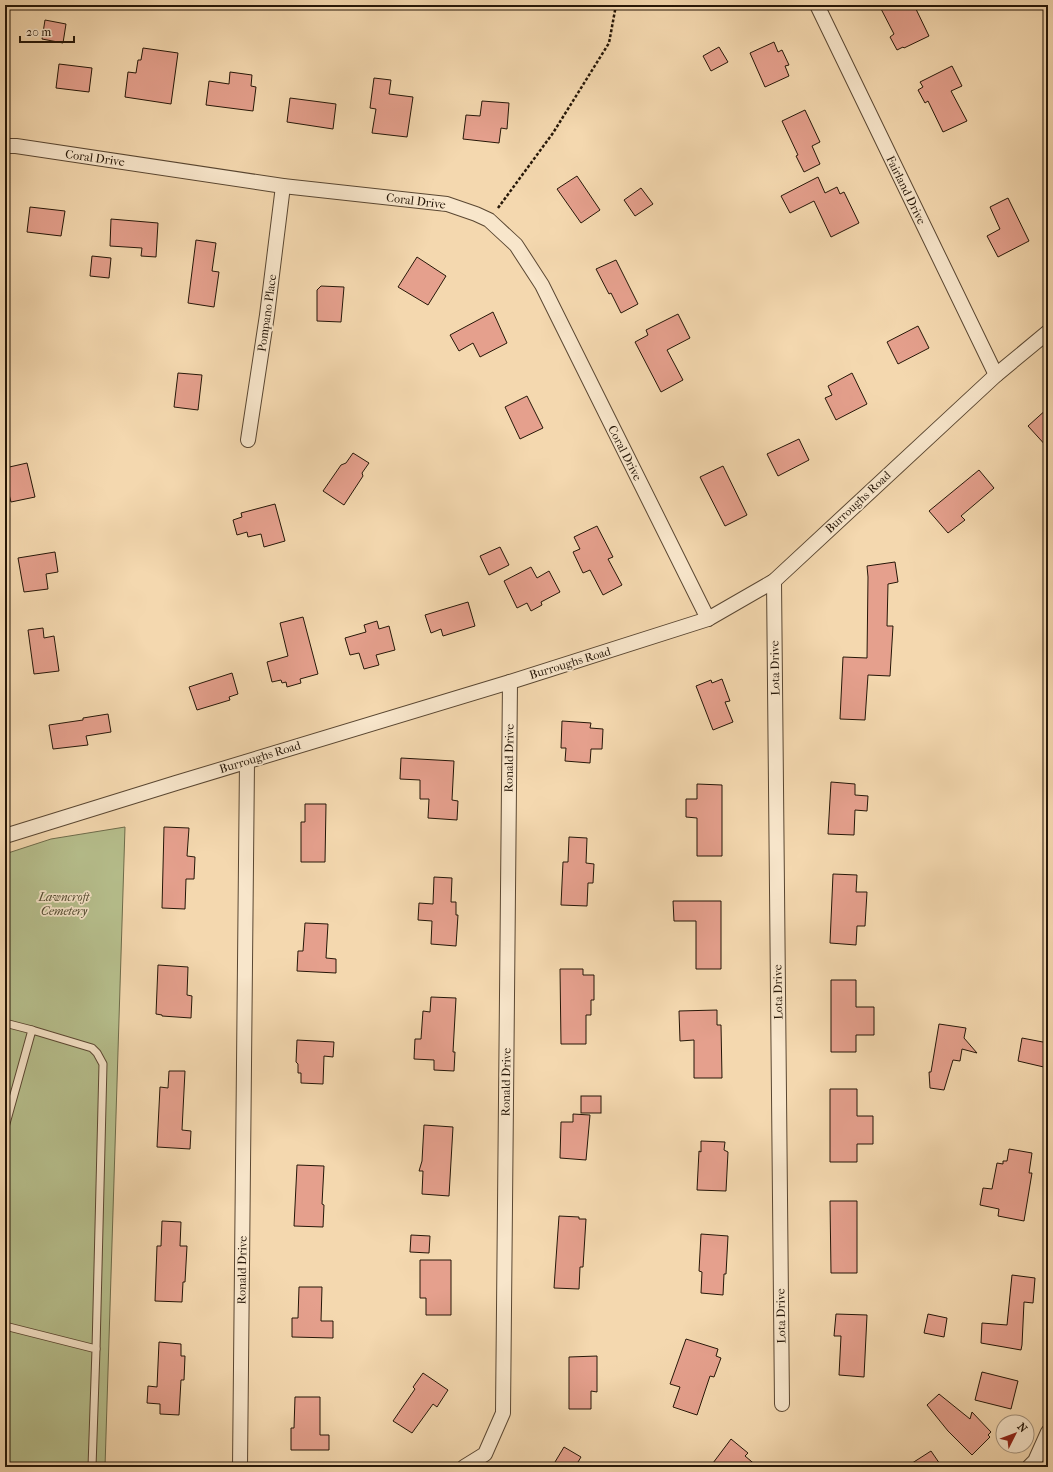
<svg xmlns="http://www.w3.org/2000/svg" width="1053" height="1472" viewBox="0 0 1053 1472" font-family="'IM FELL French Canon',serif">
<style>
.green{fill:#b7c08e;stroke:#6e6c4b}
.building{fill:#e5a08d;stroke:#261708}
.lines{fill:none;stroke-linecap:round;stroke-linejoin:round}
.lane-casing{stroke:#5a4732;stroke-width:9}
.street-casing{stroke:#5a4732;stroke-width:16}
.path{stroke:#261708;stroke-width:2.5;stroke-dasharray:3 2;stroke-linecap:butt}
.lane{stroke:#f8e6cb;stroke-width:7}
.street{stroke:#f8e6cb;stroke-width:14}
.labels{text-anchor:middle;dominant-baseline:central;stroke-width:3.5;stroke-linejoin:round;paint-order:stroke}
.street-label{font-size:12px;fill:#261708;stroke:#f8e6cb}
.park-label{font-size:12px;font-style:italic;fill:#524a30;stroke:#f8e6cb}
</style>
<rect width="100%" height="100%" fill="#f4d8af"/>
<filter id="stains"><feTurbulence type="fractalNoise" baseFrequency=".005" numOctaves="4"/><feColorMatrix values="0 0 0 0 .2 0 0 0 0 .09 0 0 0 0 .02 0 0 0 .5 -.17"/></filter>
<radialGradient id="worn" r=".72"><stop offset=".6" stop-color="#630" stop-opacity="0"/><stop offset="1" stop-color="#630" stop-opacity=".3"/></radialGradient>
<path class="green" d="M 125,827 L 105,1467 L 5,1467 L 5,854 L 51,839 Z"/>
<g class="building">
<path d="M 879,5 L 914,5 L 929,36 L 904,48 L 903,47 L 897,50 L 890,37 L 894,34 Z"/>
<path d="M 45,20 L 66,24 L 63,43 L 42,39 Z"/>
<path d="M 774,42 L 778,52 L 782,50 L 789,65 L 785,66 L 789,76 L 765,87 L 750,53 Z"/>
<path d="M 719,47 L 728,62 L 711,71 L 703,56 Z"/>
<path d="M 143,48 L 178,53 L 171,104 L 125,97 L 128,72 L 136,73 L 138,60 L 141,60 Z"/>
<path d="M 59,64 L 92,68 L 89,92 L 56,88 Z"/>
<path d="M 952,66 L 962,86 L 951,91 L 967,121 L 943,132 L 928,101 L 925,103 L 918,90 L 923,87 L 920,82 Z"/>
<path d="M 230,72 L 252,75 L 251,86 L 256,87 L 253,111 L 206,105 L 209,81 L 229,84 Z"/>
<path d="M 374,78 L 391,80 L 389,94 L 413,97 L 407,137 L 372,133 L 376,109 L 370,108 Z"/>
<path d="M 290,98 L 336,104 L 333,129 L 287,122 Z"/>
<path d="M 482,101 L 509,103 L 507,129 L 501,128 L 499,143 L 463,139 L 466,115 L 480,116 Z"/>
<path d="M 805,110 L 820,142 L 812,146 L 820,164 L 804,172 L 796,156 L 798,155 L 782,121 Z"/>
<path d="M 577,176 L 600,210 L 581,223 L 557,189 Z"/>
<path d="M 818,177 L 825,193 L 837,187 L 840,194 L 844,192 L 859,223 L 831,237 L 814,201 L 790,213 L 781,196 Z"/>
<path d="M 641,188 L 653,204 L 635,216 L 624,200 Z"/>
<path d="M 1008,198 L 1029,241 L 998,257 L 987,236 L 1000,229 L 990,207 Z"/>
<path d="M 30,207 L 65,211 L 61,236 L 27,232 Z"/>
<path d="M 111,219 L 158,223 L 156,257 L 141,256 L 142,248 L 110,246 Z"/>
<path d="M 196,240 L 216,243 L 212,271 L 219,272 L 214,307 L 188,303 Z"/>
<path d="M 92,256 L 111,258 L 109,278 L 90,276 Z"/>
<path d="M 417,257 L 446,276 L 428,305 L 398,287 Z"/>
<path d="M 616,260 L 638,304 L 621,313 L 611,293 L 609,294 L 596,269 Z"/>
<path d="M 321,286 L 344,287 L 341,322 L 317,321 L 317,290 Z"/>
<path d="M 493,312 L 507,343 L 480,357 L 473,343 L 459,351 L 450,335 Z"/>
<path d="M 678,314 L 690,338 L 667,350 L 683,380 L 661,392 L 635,342 L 648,335 L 646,330 Z"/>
<path d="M 918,326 L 929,348 L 898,364 L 887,342 Z"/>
<path d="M 178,373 L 202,375 L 198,410 L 174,407 Z"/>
<path d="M 852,373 L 867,404 L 836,420 L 825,398 L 832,395 L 828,386 Z"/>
<path d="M 527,396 L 543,428 L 520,439 L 505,407 Z"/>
<path d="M 1048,408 L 1048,448 L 1028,426 Z"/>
<path d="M 799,439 L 809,460 L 778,476 L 767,454 Z"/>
<path d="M 353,453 L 369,463 L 362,473 L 363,476 L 344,505 L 323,491 L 341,465 L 346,463 Z"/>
<path d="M 27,463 L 35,497 L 11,502 L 5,479 L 5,468 Z"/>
<path d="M 723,466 L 747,515 L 725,526 L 700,477 Z"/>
<path d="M 979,470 L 994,488 L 961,516 L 965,520 L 948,533 L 929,511 Z"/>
<path d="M 275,504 L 285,541 L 264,547 L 261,534 L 248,537 L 247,532 L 237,535 L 233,520 L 242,517 L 241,513 Z"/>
<path d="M 597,526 L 613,557 L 608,559 L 622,585 L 603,595 L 590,570 L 583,573 L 573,552 L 580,549 L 574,537 Z"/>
<path d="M 500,547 L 509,565 L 489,575 L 480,556 Z"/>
<path d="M 55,552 L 58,572 L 46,574 L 48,589 L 24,592 L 18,558 Z"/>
<path d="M 895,562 L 898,582 L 888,584 L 887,626 L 893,626 L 890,676 L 868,675 L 865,720 L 840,719 L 843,657 L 867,658 L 868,577 L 867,566 Z"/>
<path d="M 531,567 L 537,578 L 549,571 L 560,592 L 541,602 L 542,605 L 531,611 L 527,603 L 517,608 L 504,581 Z"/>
<path d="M 468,602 L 475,626 L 443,636 L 441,629 L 431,633 L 425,615 Z"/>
<path d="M 303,617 L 318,674 L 300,679 L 301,683 L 287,687 L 286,682 L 282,683 L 281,680 L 272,682 L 267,662 L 288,656 L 280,623 Z"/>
<path d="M 377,621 L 379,629 L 389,626 L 395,650 L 376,655 L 379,665 L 364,669 L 359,653 L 350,655 L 345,638 L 366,632 L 364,625 Z"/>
<path d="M 43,628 L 44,638 L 54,636 L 59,671 L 34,674 L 28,630 Z"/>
<path d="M 232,673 L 238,694 L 229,697 L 230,700 L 197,710 L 189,687 Z"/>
<path d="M 722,679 L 730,701 L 725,702 L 733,722 L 713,730 L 696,686 L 711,680 L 712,683 Z"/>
<path d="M 108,714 L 111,732 L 86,736 L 88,745 L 53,749 L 49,725 L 83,720 L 83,718 Z"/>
<path d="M 562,721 L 591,723 L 590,728 L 603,729 L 602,749 L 591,749 L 590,763 L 565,761 L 566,748 L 561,748 Z"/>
<path d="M 401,758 L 454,761 L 452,800 L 458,801 L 457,820 L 428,818 L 429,799 L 420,799 L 420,780 L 400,779 Z"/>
<path d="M 831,782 L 855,784 L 855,795 L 868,796 L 867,811 L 855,810 L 854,835 L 828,834 Z"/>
<path d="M 697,784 L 722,785 L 722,856 L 697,856 L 697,818 L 686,817 L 686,799 L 697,799 Z"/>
<path d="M 305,804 L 326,804 L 325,862 L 301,862 L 301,822 L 305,822 Z"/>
<path d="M 164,827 L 189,828 L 187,856 L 195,857 L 194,879 L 186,879 L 185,909 L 162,908 Z"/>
<path d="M 569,837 L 587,838 L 586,863 L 594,864 L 593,883 L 588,883 L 587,906 L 561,905 L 563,862 L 568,862 Z"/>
<path d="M 833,874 L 857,875 L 856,892 L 867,892 L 865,926 L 857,926 L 856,945 L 830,943 Z"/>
<path d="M 434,877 L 452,878 L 451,902 L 456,902 L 456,915 L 458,915 L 456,946 L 431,944 L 432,921 L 418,920 L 419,903 L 433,904 Z"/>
<path d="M 673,901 L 721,901 L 721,969 L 696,969 L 696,921 L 674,921 Z"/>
<path d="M 305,923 L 328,924 L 326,958 L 336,959 L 336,973 L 297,971 L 298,951 L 303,951 Z"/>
<path d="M 158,965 L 188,967 L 187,995 L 192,996 L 191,1018 L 162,1016 L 162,1015 L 156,1014 Z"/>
<path d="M 560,969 L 583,969 L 583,975 L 594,975 L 594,1000 L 591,1000 L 591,1015 L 586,1015 L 586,1044 L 561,1044 Z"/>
<path d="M 831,980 L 856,980 L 856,1007 L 874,1007 L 874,1035 L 856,1035 L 856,1052 L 831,1052 Z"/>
<path d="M 431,997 L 456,998 L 453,1052 L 455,1052 L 454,1071 L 434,1070 L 434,1060 L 414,1059 L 415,1039 L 421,1039 L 423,1011 L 430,1012 Z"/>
<path d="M 717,1010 L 717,1025 L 721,1025 L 722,1078 L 694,1078 L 694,1040 L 680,1041 L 679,1011 Z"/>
<path d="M 939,1024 L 966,1028 L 964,1038 L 977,1053 L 962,1049 L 960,1061 L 953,1060 L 944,1090 L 930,1088 L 929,1072 L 931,1072 Z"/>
<path d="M 1022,1038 L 1048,1043 L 1048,1068 L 1018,1061 Z"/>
<path d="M 297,1040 L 334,1042 L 333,1057 L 324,1056 L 323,1084 L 301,1083 L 301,1073 L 298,1073 L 298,1064 L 296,1062 Z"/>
<path d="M 169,1071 L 185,1071 L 182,1130 L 191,1131 L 190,1149 L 157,1147 L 160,1087 L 168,1088 Z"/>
<path d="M 830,1089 L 857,1089 L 857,1116 L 873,1116 L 873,1144 L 857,1144 L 857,1162 L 830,1162 Z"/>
<rect x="581" y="1096" width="20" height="17"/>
<path d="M 573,1114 L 590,1115 L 586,1160 L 560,1158 L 561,1122 L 573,1122 Z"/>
<path d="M 424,1125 L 453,1127 L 449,1196 L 422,1194 L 423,1171 L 419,1171 L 422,1161 Z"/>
<path d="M 701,1141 L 725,1142 L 724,1150 L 728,1152 L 726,1191 L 697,1190 L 699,1151 L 701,1152 Z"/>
<path d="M 1009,1149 L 1032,1153 L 1029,1173 L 1032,1173 L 1024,1221 L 998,1216 L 999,1209 L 980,1205 L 983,1188 L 992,1189 L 997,1163 L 1003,1164 L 1003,1161 L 1007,1161 Z"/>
<path d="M 297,1165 L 324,1166 L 322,1204 L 324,1205 L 323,1227 L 294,1226 Z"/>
<path d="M 830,1201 L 857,1201 L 857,1273 L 831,1273 Z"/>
<path d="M 559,1216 L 579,1217 L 579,1219 L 586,1219 L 583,1267 L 580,1267 L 579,1289 L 554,1288 Z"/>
<path d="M 162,1221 L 181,1222 L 180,1246 L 187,1246 L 185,1282 L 183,1282 L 182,1302 L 155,1301 L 157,1246 L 161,1246 Z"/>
<path d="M 701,1234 L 728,1236 L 726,1274 L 724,1274 L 723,1295 L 701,1293 L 702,1272 L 699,1271 Z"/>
<path d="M 411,1235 L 430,1236 L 429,1253 L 410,1252 Z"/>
<path d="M 420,1260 L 451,1260 L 451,1315 L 426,1315 L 426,1298 L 420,1298 Z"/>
<path d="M 1012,1275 L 1035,1278 L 1033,1303 L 1024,1302 L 1022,1345 L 1021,1350 L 981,1343 L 982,1323 L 1007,1325 Z"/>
<path d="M 299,1287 L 322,1287 L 321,1321 L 333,1321 L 333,1338 L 292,1337 L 292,1318 L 298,1318 Z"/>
<path d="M 836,1314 L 867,1315 L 864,1377 L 839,1375 L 841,1336 L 834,1336 Z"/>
<path d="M 928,1314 L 947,1318 L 944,1337 L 924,1333 Z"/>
<path d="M 686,1339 L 718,1349 L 716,1356 L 721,1358 L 714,1377 L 710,1376 L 697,1415 L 673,1407 L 680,1387 L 670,1384 Z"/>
<path d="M 159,1342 L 181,1344 L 181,1356 L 185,1356 L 184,1380 L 181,1380 L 179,1415 L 160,1414 L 160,1404 L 147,1403 L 148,1386 L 157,1387 Z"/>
<path d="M 597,1356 L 597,1392 L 591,1391 L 591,1409 L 569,1409 L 569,1357 Z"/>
<path d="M 982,1372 L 1018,1381 L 1011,1409 L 975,1400 Z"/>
<path d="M 423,1373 L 448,1390 L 437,1407 L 433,1404 L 412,1433 L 393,1421 L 415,1389 L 413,1387 Z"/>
<path d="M 939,1394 L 970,1419 L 972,1412 L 991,1432 L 988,1435 L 990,1437 L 972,1455 L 948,1431 L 927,1405 Z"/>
<path d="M 295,1397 L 320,1397 L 320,1435 L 329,1435 L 329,1450 L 291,1450 L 291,1428 L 294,1428 Z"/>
<path d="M 731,1439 L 748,1453 L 745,1456 L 758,1467 L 710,1467 Z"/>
<path d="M 564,1447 L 581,1457 L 575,1467 L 552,1467 Z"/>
<path d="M 931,1451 L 942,1467 L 906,1467 Z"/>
</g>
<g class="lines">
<g class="lane-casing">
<g id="lane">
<path d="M 5,1023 L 32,1030"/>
<path d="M 5,1127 L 32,1030 L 92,1048 L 97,1053 L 103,1064 L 96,1349"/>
<path d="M 5,1326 L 96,1349 L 92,1467"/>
</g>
</g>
<g class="street-casing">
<g id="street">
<path d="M 817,5 L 996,375"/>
<path d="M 5,146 L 16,146 L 283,186 L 447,204 L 476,214 L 489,220 L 516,245 L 542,285 L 708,619"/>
<path d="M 248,440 L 267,315 L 283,186"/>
<path d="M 774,581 L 782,1404"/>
<path d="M 5,836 L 176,783 L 510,682 L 708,619 L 774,581 L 996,375 L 1048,332"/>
<path d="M 240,1467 L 247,762"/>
<path d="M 464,1467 L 485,1454 L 503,1413 L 510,682"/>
<path d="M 1029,1467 L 1035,1461 L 1048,1432"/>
</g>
</g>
<path class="path" d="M 498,208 L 553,133 L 609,43 L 616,5"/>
<use href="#lane" class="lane"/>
<use href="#street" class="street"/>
</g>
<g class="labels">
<g class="street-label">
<text transform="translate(95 158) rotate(8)">Coral Drive</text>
<text transform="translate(906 190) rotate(64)">Fairland Drive</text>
<text transform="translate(416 201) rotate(7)">Coral Drive</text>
<text transform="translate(267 313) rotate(-82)">Pompano Place</text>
<text transform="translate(625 453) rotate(63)">Coral Drive</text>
<text transform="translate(858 502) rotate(-43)">Burroughs Road</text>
<text transform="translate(570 663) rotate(-17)">Burroughs Road</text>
<text transform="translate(775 668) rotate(-91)">Lota Drive</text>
<text transform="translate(260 757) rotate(-17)">Burroughs Road</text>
<text transform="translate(509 758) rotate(-89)">Ronald Drive</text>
<text transform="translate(778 992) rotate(-91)">Lota Drive</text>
<text transform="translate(506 1082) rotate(-89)">Ronald Drive</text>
<text transform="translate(242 1270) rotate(-89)">Ronald Drive</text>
<text transform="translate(781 1316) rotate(-91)">Lota Drive</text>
</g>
<g class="park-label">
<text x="64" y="897">Lawncroft<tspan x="64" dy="14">Cemetery</tspan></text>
</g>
</g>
<rect width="1053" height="1472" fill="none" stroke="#f4d8af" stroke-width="20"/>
<rect x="6" y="6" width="1041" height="1460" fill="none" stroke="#261708" stroke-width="2"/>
<rect x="10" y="10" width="1033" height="1452" fill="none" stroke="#261708"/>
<g transform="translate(1015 1434) rotate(48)"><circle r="19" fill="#f8e6cb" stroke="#a4937d"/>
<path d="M0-3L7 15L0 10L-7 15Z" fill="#8f2418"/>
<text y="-6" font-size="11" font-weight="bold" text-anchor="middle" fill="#261708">N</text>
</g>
<path d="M20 36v6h54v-6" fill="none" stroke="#261708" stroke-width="2"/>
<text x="26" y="36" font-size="12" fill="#261708" stroke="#f8e6cb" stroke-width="3" paint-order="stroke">20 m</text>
<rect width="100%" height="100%" filter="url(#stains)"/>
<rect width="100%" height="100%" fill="url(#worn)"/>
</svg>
